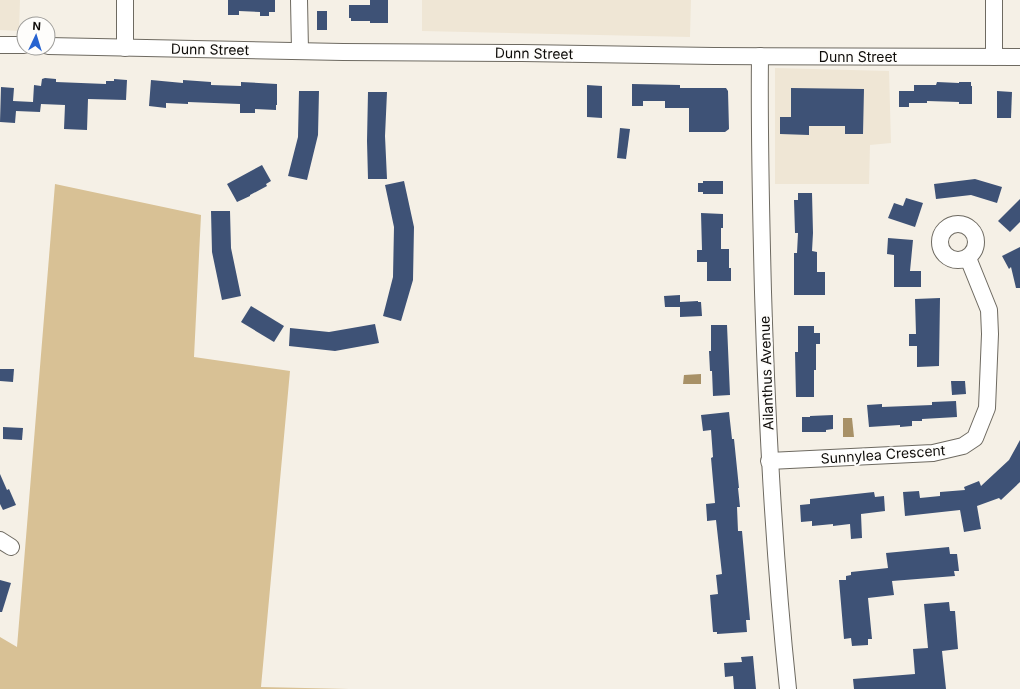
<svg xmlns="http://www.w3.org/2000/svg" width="1020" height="689" viewBox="0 0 1020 689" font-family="Inter,sans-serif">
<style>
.built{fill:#efe6d5}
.green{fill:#d8c195}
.water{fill:#a89167}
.building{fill:#3e5276}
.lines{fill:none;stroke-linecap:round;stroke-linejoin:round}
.minor-casing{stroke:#6e6a61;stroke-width:18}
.minor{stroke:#fff;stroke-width:16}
.labels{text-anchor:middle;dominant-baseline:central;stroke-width:4;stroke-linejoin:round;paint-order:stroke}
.street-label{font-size:14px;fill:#0e0c09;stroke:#fefdfb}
</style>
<rect width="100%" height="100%" fill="#f5f0e6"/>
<g class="built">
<path d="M 0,0 L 20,0 L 19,31 L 0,30 Z"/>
<path d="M 422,0 L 691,0 L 690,37 L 422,31 Z"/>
<path d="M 775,68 L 889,71 L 891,143 L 870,145 L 869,184 L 775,184 Z"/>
</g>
<path class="green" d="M 55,184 L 201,215 L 194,357 L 290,371 L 261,687 L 349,689 L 0,689 L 0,637 L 17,647 Z"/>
<g class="water">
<path d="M 701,374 L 701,384 L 683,384 L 684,375 Z"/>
<path d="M 843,418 L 852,418 L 854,437 L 843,437 Z"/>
</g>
<g class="building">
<path d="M 228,0 L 275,0 L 275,12 L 269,12 L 269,16 L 260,16 L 260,12 L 239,11 L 239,15 L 228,15 Z"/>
<path d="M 370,0 L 388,0 L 388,23 L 370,23 L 370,21 L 351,21 L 351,18 L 349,18 L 349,5 L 370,5 Z"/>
<rect x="317" y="11" width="10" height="19"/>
<path d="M 45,78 L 56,79 L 56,82 L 106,84 L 106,81 L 114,81 L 114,79 L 127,80 L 126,100 L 88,99 L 87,130 L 64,129 L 65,105 L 41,104 L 40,112 L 16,111 L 15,123 L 0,122 L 1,87 L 14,88 L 13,101 L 33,102 L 34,85 L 41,86 L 42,79 Z"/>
<path d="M 151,80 L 183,83 L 183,80 L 211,82 L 211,85 L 241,86 L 241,82 L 277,84 L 277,105 L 276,105 L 276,110 L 255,109 L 255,113 L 240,113 L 240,104 L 188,102 L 188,104 L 166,103 L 166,108 L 149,106 Z"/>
<path d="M 937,82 L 959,83 L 959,82 L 971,82 L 971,86 L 972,86 L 972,104 L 959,104 L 959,102 L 927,101 L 927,103 L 909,103 L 909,107 L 899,107 L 899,91 L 914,91 L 914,85 L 936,85 Z"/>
<path d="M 632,84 L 680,85 L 680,88 L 726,88 L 728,91 L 729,129 L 725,132 L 689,132 L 689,108 L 665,108 L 665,101 L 643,101 L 643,106 L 632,106 Z"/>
<path d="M 587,85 L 602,86 L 602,118 L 587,117 Z"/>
<path d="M 791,88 L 864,89 L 863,134 L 845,134 L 845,126 L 809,126 L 809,135 L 780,134 L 780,117 L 791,117 Z"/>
<path d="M 299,91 L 319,91 L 318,135 L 307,180 L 288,176 L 298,137 Z"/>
<path d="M 997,91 L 1012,92 L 1011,118 L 997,118 Z"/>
<path d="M 368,92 L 387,92 L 385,136 L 387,179 L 368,179 L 367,141 Z"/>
<path d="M 620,128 L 630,129 L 626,159 L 617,158 Z"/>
<path d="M 262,165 L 271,181 L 266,184 L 267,186 L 250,195 L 250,196 L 237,202 L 227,184 Z"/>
<path d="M 975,179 L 1002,187 L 997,203 L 971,195 L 936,199 L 934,184 Z"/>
<path d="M 404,181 L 414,227 L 413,280 L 401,321 L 383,316 L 393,277 L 394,227 L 385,185 Z"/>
<path d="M 703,181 L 723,181 L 723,194 L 703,194 L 703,192 L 698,192 L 698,183 L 703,183 Z"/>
<path d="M 798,193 L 812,193 L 813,233 L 812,251 L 817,252 L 817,272 L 825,272 L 825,295 L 794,295 L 794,253 L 797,253 L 798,233 L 795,233 L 794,200 L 798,200 Z"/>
<path d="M 906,198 L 923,203 L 915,227 L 888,218 L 894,203 L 903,206 Z"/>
<path d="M 1020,199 L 1020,222 L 1010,232 L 998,221 Z"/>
<path d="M 211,211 L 230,211 L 231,248 L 241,296 L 222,300 L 212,252 Z"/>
<path d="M 701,213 L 723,214 L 723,228 L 721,228 L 721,249 L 729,249 L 729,268 L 731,268 L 731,281 L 707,281 L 707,262 L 697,262 L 697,250 L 702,250 Z"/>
<path d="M 888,238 L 913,240 L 910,271 L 921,271 L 921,287 L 894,287 L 894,255 L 887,254 Z"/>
<path d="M 1020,247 L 1020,288 L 1016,288 L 1011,267 L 1009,269 L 1002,256 Z"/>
<path d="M 680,295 L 680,302 L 698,301 L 698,302 L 701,302 L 702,316 L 680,317 L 680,307 L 665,307 L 664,296 Z"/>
<path d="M 940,298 L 939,366 L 917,367 L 917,346 L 909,346 L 909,334 L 916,334 L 915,299 Z"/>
<path d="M 251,306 L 284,326 L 274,342 L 241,322 Z"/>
<path d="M 375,324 L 379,343 L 335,351 L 289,346 L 290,328 L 329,332 Z"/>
<path d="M 711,325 L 727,325 L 730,395 L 713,396 L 712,371 L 710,371 L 709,351 L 711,351 Z"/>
<path d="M 798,326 L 814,326 L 814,333 L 820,333 L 820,344 L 816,344 L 816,370 L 814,370 L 814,397 L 796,397 L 795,352 L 798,352 Z"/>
<path d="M 0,369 L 14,369 L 13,382 L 0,381 Z"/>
<path d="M 951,381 L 965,381 L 966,394 L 952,395 Z"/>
<path d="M 956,401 L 957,417 L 922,419 L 922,421 L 912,421 L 912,426 L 900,427 L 900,425 L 869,427 L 867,405 L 882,404 L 882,407 L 932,405 L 932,402 Z"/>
<path d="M 729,412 L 732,439 L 734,439 L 739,488 L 738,488 L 740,507 L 737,507 L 738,531 L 742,531 L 750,620 L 746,620 L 747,632 L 717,634 L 717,632 L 713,632 L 710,595 L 718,594 L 716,575 L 722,574 L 716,520 L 707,521 L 707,519 L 706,504 L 715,503 L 711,458 L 713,457 L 711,430 L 703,431 L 701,415 Z"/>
<path d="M 833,415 L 833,429 L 826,430 L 826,432 L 802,432 L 802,417 L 810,417 L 810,416 Z"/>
<path d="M 3,427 L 23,428 L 22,440 L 3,439 Z"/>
<path d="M 1020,440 L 1020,482 L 1001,500 L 999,498 L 977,506 L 981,529 L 964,532 L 960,510 L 905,516 L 903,492 L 919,491 L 920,498 L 940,496 L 940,492 L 965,490 L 964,487 L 979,481 L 981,486 L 1009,460 Z"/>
<path d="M 0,474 L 7,490 L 9,489 L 16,505 L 3,510 L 0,504 Z"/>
<path d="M 874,492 L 875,497 L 884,496 L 885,511 L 861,514 L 862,538 L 851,539 L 850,524 L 833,526 L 833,524 L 812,526 L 812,521 L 801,522 L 800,505 L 810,504 L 810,499 Z"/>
<path d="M 949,547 L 950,554 L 957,554 L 959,571 L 954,571 L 955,576 L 892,581 L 894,595 L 868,598 L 872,639 L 868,639 L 868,645 L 852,646 L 851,638 L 844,639 L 839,580 L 846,580 L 846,576 L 851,575 L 851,572 L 888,568 L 886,553 Z"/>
<path d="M 0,580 L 11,583 L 2,612 L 0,612 Z"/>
<path d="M 949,602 L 950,611 L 955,611 L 958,649 L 942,651 L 946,689 L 854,689 L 853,679 L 915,674 L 913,649 L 928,648 L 924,604 Z"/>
<path d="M 753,656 L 756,689 L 734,689 L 733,676 L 725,677 L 724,663 L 742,662 L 741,657 Z"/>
</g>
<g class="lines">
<g class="minor-casing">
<g id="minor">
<path d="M 125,0 L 125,48"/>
<path d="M 299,0 L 300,50"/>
<path d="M 994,0 L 994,57"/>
<path d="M 0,45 L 24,45"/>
<path d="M 48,46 L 343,52 L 522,53 L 714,56 L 1020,57"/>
<path d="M 760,56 C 759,135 761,213 763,292 C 767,424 774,557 788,689"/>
<circle cx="958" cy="242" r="18"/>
<path d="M 769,461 L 933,453 L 963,446 L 975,438 L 987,408 L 990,334 L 989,310 L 968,258"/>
<path d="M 0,540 L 11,547"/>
</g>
</g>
<use href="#minor" class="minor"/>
</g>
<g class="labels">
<g class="street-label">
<text transform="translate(210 49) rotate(1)">Dunn Street</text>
<text transform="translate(534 53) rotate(1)">Dunn Street</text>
<text x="858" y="56">Dunn Street</text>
<text transform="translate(766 373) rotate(-92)">Ailanthus Avenue</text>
<text transform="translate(883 454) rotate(-4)">Sunnylea Crescent</text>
</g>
</g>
<g transform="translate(36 36) rotate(4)"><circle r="19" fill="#fefdfb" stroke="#9e9d9a"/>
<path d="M0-3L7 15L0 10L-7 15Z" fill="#2763d0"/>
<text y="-6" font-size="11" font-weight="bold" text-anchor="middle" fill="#0e0c09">N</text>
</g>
</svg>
